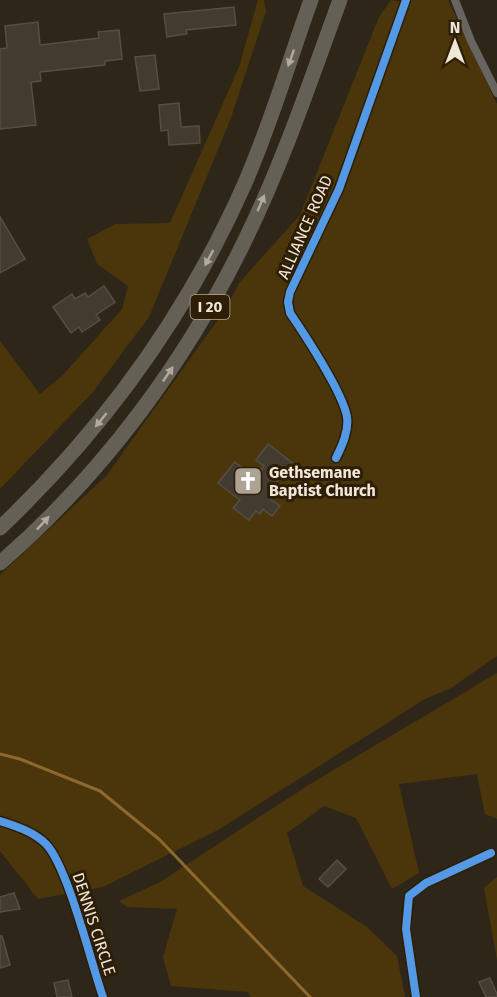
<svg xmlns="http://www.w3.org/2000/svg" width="497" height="997" viewBox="0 0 497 997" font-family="'Fira Sans',sans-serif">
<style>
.green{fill:#4b360c}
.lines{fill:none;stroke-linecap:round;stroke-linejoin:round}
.stream{stroke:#8d692e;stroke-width:3}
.building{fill:#423b30;stroke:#554e43;stroke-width:1.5}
.minor{stroke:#68645f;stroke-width:8}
.motorway{stroke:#656055;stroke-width:15}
.cycleway-casing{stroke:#2d1e05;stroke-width:11}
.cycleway{stroke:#5399e6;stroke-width:8}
.oneway{fill:#b2aa9d}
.labels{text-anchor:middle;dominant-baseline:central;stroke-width:6;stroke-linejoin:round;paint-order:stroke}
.shield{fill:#2d1e05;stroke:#b6ab99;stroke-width:1.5}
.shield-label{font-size:15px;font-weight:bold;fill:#f1e7d8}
.street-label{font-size:16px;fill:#f1e7d8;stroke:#2d1e05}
.poi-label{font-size:16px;font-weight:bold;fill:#f1e7d8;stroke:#2d1e05;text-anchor:start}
</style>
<rect width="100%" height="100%" fill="#2e2618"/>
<g class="green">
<path d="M 258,0 L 264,0 L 266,11 L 231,118 L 149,317 L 93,392 L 0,489 L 0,341 L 40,394 L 63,375 L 122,309 L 128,286 L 97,264 L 87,239 L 115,224 L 170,223 L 239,67 Z"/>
<path d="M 391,0 L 409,3 L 410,0 L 448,0 L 497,104 L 497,656 L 451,688 L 425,699 L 218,830 L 103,887 L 38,899 L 0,851 L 0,575 L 107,475 L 227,307 L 239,283 L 300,215 L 379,17 Z"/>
<path d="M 497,673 L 497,819 L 485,814 L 477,774 L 399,784 L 419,873 L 392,889 L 356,818 L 324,806 L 287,833 L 303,886 L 367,927 L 397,956 L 405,997 L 250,997 L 248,992 L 171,986 L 163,957 L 177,909 L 127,907 L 119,901 L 160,882 L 310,784 Z"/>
<path d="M 497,877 L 497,960 L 484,888 Z"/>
</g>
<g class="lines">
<path class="stream" d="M 0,754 L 20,759 L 100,791 L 160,840 L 310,997"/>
</g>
<g class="building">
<path d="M 234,7 L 236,25 L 186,30 L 187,34 L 167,37 L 164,14 Z"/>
<path d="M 38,22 L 40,45 L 99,38 L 98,32 L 119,30 L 122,59 L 105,61 L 105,65 L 40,72 L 41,81 L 31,82 L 36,125 L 0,129 L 0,49 L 7,48 L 5,26 Z"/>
<path d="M 155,55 L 159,89 L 140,91 L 135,57 Z"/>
<path d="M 179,103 L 181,127 L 199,126 L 200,143 L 169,145 L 168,130 L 161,131 L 159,105 Z"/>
<path d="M 0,217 L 25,259 L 0,273 Z"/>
<path d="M 104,286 L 115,302 L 96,315 L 100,320 L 82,332 L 79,327 L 71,333 L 53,307 L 72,294 L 75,299 L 85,293 L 88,297 Z"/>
<path d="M 268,444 L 296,466 L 285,480 L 281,476 L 268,492 L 272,496 L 270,499 L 280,506 L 272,516 L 263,509 L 260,514 L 256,511 L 249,520 L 233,508 L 240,500 L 218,483 L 235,462 L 255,478 L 264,466 L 256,460 Z"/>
<path d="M 337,860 L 346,869 L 328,887 L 319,879 Z"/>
<path d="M 14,893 L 20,909 L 0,912 L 0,897 Z"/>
<path d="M 0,936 L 2,936 L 10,965 L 0,968 Z"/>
<path d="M 490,978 L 497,994 L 497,997 L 486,997 L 479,982 Z"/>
<path d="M 68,980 L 72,997 L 57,997 L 54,983 Z"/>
</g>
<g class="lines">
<g class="minor">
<path d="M 455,0 L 471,41 L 497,93"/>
<path d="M 336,458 C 342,446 349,431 347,417 C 343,393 305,335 290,313 L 288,302 L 290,292 L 339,189 L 406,0"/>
<path d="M 0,821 C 16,826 34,832 46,844 C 68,867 91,963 103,997"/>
<path d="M 416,997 L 406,929 L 409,896 L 426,883 L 491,853"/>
</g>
<g class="motorway">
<path d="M 0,528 C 104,429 187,315 245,183 C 271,124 289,61 311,0"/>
<path d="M 0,563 C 104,473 188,359 247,236 C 284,160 311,79 340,0"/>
</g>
<g class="cycleway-casing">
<g id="cycleway">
<path d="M 336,458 C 342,446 349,431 347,417 C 343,393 305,335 290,313 L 288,302 L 290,292 L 339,189 L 406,0"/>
<path d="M 0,821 C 16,826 34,832 46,844 C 68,867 91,963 103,997"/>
<path d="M 416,997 L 406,929 L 409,896 L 426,883 L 491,853"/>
</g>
</g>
<use href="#cycleway" class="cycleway"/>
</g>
<defs><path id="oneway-solid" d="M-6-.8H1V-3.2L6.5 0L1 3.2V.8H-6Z" transform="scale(1.5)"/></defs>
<g class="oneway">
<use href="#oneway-solid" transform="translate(291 58) rotate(110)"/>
<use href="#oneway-solid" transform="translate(261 203) rotate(-67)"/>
<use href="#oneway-solid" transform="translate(209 258) rotate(118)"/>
<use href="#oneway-solid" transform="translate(168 374) rotate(-55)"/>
<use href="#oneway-solid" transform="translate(101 420) rotate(129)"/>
<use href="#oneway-solid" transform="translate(43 523) rotate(-47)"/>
</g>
<defs>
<g id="church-square" transform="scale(1.5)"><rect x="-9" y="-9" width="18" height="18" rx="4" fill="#ada395" stroke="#2d1e05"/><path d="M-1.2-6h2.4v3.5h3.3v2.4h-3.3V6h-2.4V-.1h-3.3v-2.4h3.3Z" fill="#fff"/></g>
</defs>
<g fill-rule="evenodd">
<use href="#church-square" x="248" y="481"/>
</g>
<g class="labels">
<rect class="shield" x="190.5" y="295" width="39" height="24" rx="4.5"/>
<g class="shield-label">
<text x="210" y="307">I 20</text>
</g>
<g class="street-label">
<text transform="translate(305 227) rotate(-66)">ALLIANCE ROAD</text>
<text transform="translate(94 924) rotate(72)">DENNIS CIRCLE</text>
</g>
<g class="poi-label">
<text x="269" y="472">Gethsemane<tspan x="269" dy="18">Baptist Church</tspan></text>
</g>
</g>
<g transform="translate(455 42)" stroke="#2d1e05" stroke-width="4.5" paint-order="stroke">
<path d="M0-4.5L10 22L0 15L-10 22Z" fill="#f1e7d8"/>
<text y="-9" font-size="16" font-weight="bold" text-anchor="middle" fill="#f1e7d8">N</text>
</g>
</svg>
